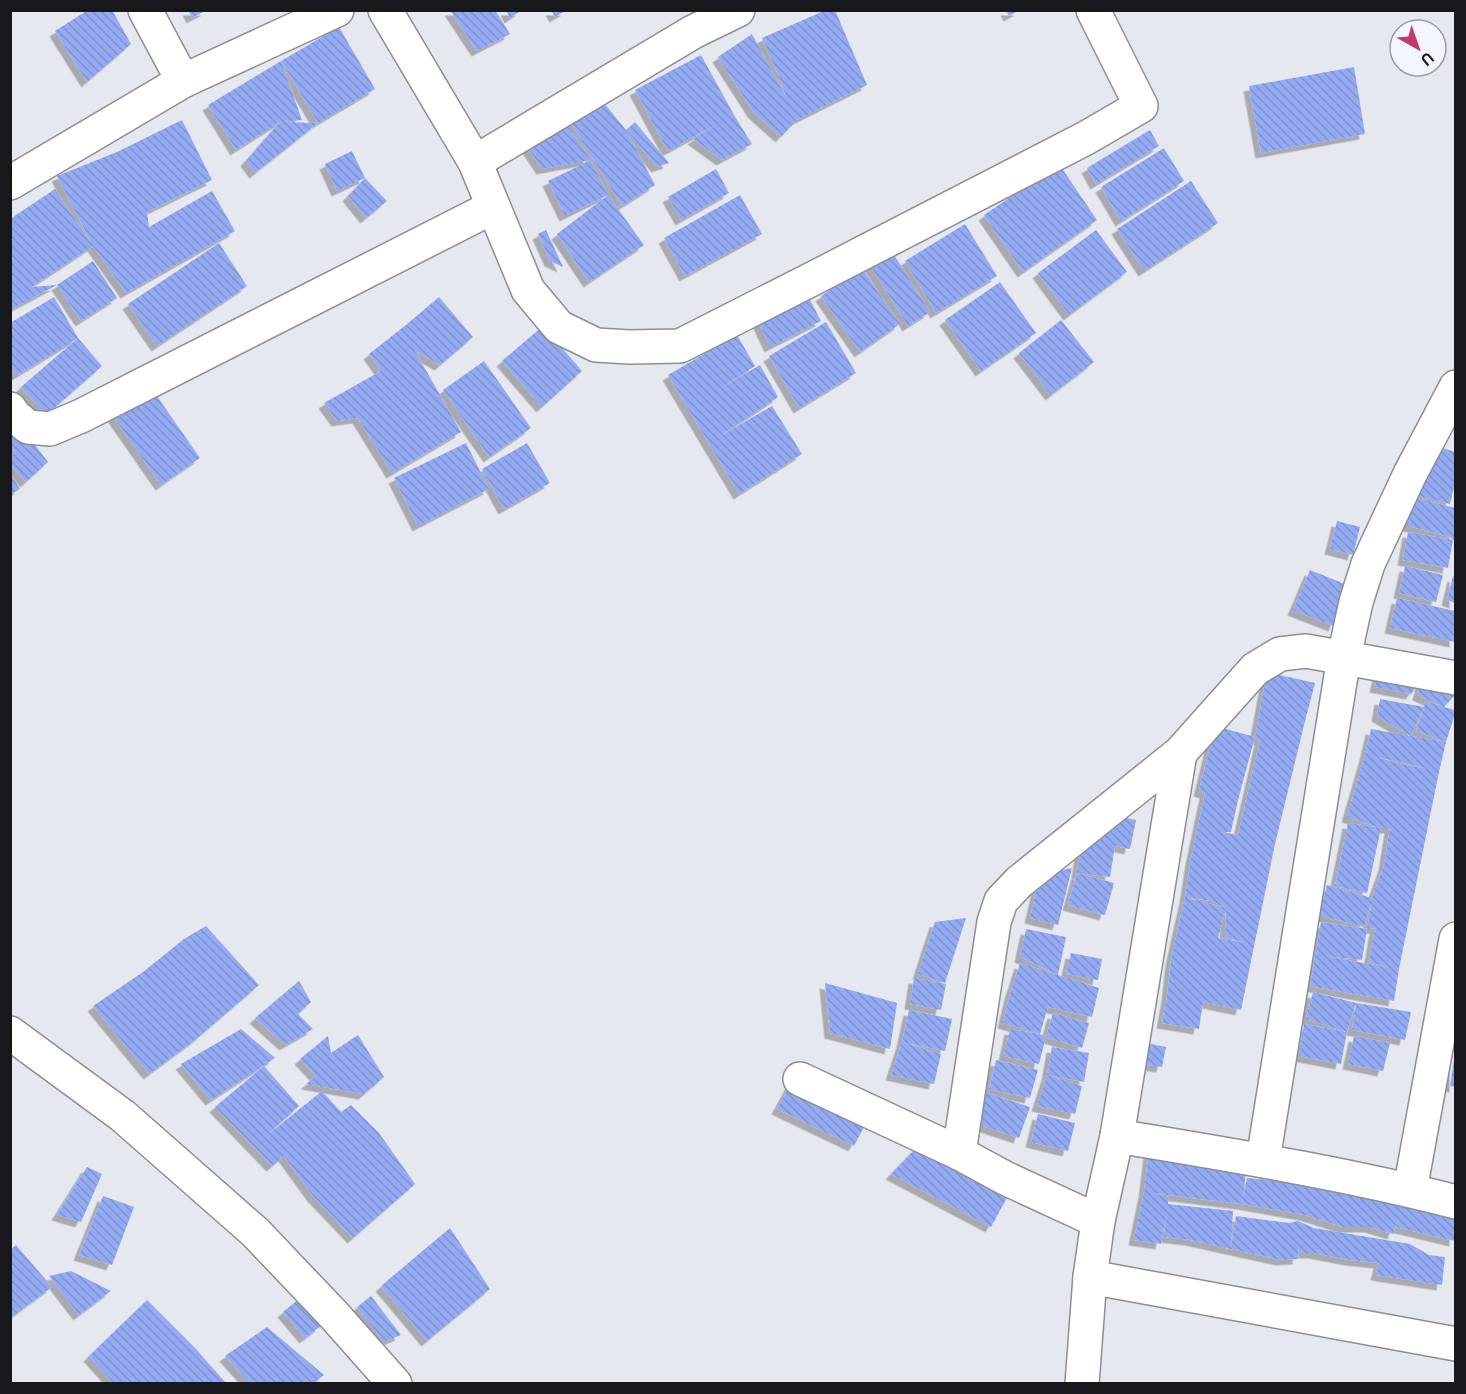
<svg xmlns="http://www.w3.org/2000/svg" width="1466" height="1394" viewBox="0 0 1466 1394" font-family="'DM Sans',sans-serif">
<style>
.building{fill:url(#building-back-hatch);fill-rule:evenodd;filter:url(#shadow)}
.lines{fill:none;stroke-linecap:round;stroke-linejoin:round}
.minor-casing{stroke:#8c8e95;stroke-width:36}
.tertiary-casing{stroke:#8c8e95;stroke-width:36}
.minor{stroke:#fff;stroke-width:33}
.tertiary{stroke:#fff;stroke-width:33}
</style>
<defs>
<pattern id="building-back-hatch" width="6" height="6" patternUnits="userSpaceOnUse" patternTransform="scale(1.5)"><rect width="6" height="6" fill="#94abf4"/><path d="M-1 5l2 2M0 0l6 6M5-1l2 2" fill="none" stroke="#7f92d1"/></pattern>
<filter id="shadow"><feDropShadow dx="-5.5" dy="5.5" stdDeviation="0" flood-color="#0004"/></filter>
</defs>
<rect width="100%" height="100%" fill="#e6e8f0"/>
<g class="building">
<path d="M 88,10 L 112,10 L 131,44 L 87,82 L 55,31 Z"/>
<path d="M 188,10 L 207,10 L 192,18 Z"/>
<path d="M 450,10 L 495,10 L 510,34 L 477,51 Z"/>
<path d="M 506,10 L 522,10 L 510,18 Z"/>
<path d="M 551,10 L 567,10 L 555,17 Z"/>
<path d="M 826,10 L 835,10 L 867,85 L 797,120 L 781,137 L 754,113 L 718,57 L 752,34 L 786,97 L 778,74 L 762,38 Z"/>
<path d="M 1006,10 L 1020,10 L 1009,16 Z"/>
<path d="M 339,27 L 375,89 L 318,123 L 281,61 Z"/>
<path d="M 701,55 L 734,115 L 752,144 L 722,160 L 693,139 L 715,125 L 668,151 L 635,90 Z"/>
<path d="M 281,61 L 302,120 L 283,122 L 318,123 L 255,173 L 246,161 L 280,122 L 236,150 L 208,105 Z"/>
<path d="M 1354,67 L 1365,134 L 1261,153 L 1249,86 Z"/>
<path d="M 604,103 L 626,130 L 655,185 L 622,206 L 571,123 Z"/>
<path d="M 560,114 L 591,160 L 608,195 L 565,216 L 548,181 L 591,160 L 542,169 L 522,139 Z"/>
<path d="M 182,120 L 212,180 L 147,212 L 149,227 L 212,191 L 235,231 L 126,293 L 93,246 L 31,287 L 57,285 L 10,310 L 10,219 L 55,189 L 92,244 L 57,176 L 117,152 Z"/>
<path d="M 635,122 L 669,163 L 657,167 L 626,130 Z"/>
<path d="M 1150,130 L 1159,146 L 1096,184 L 1087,168 Z"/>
<path d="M 1164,148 L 1184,181 L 1121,221 L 1101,187 Z"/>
<path d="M 352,151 L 365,178 L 387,201 L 366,218 L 348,196 L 365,178 L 337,191 L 325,164 Z"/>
<path d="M 1059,164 L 1097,220 L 1023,272 L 984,215 Z"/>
<path d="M 716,169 L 729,193 L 681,220 L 668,197 Z"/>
<path d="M 1191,181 L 1218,223 L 1144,271 L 1117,229 Z"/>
<path d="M 608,195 L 644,245 L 589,282 L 557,234 Z"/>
<path d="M 740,195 L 762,234 L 685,276 L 664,238 Z"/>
<path d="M 965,224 L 997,276 L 936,313 L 905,261 Z"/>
<path d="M 546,230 L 563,267 L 550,261 L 538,234 Z"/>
<path d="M 1096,230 L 1127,272 L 1069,315 L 1038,273 Z"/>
<path d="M 886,242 L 930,312 L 908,326 L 864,256 Z"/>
<path d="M 219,243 L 247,286 L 157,346 L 128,304 Z"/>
<path d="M 93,261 L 117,298 L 81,321 L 57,285 Z"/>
<path d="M 862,268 L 900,324 L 860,352 L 821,296 Z"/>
<path d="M 1000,282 L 1036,333 L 981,371 L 945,320 Z"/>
<path d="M 806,292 L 821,321 L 770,347 L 756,317 Z"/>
<path d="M 54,297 L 78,338 L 16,376 L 10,367 L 10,323 Z"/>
<path d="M 439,297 L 473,337 L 440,365 L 415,351 L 461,432 L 392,473 L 358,418 L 337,421 L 324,403 L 381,371 L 369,354 L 406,325 Z"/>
<path d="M 1061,320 L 1094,362 L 1051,395 L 1019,353 Z"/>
<path d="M 826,322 L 856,373 L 799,408 L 769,356 Z"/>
<path d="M 543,326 L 582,371 L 542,407 L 502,361 Z"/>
<path d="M 737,335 L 755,366 L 718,390 L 760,365 L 778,397 L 717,438 L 772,406 L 802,454 L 739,494 L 668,375 Z"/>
<path d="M 78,338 L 102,366 L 46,415 L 21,387 Z"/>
<path d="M 484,361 L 531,428 L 489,457 L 443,390 Z"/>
<path d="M 152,389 L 200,458 L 161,485 L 113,416 Z"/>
<path d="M 10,422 L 32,441 L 48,462 L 26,482 L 10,464 L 10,457 L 17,451 L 10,450 Z"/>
<path d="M 466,443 L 489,489 L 418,526 L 394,478 Z"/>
<path d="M 527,443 L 550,483 L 504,509 L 482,469 Z"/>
<path d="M 1434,445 L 1455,452 L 1455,483 L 1450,504 L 1418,496 Z"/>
<path d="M 10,473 L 20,489 L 10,495 Z"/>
<path d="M 1413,497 L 1455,508 L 1455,540 L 1453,540 L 1450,537 L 1405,525 Z"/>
<path d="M 1337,521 L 1360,527 L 1353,555 L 1330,549 Z"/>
<path d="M 1408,532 L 1453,540 L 1448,568 L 1403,560 Z"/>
<path d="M 1405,566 L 1443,575 L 1436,602 L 1399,593 Z"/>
<path d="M 1310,570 L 1350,586 L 1334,626 L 1293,610 Z"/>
<path d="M 1453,576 L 1455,577 L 1455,603 L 1447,600 Z"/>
<path d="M 1397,598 L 1455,611 L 1455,642 L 1390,628 Z"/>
<path d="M 1379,670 L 1422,679 L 1411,694 L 1375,687 Z"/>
<path d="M 1267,672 L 1315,683 L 1306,717 L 1275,844 L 1241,1010 L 1203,1002 L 1199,1029 L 1162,1023 L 1167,996 L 1171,960 L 1185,897 L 1191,859 L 1205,793 L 1199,791 L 1215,726 L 1255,737 L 1238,800 L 1231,832 L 1222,832 L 1238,835 L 1260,740 L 1255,737 ZM 1185,897 L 1212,901 L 1226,908 L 1225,937 L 1246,943 L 1218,938 L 1226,908 Z"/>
<path d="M 1422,679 L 1455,686 L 1455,695 L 1444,707 L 1455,710 L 1455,714 L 1446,742 L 1416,731 L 1424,707 L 1411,736 L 1446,742 L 1439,772 L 1399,969 L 1394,1001 L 1310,986 L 1321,922 L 1367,929 L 1372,901 L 1364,927 L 1319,915 L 1327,885 L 1372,898 L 1384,865 L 1390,828 L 1381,828 L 1347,817 L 1365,755 L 1371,729 L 1411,736 L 1377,716 L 1380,699 L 1424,707 L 1425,701 L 1444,707 L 1418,695 ZM 1376,757 L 1405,763 L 1429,769 L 1400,764 ZM 1375,928 L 1369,962 L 1391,968 L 1325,956 L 1362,960 L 1367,929 Z"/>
<path d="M 1113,815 L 1136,820 L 1130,849 L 1115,846 L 1110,877 L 1077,873 L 1082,840 L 1102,844 L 1092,841 Z"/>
<path d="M 1348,823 L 1381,828 L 1367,893 L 1335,886 Z"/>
<path d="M 1072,868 L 1058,925 L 1030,918 L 1040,875 Z"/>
<path d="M 1077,873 L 1114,883 L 1105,915 L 1068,905 Z"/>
<path d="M 966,918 L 945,983 L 918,974 L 935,922 Z"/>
<path d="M 206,926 L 259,985 L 195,1040 L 149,1074 L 93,1006 L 143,972 L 184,939 Z"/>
<path d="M 1026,929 L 1066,937 L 1058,975 L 1099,988 L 1092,1017 L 1048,1007 L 1040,1034 L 1003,1023 L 1010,994 L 1020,963 L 1058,975 L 1020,957 Z"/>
<path d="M 1071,953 L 1102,959 L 1098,980 L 1066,974 Z"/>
<path d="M 914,978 L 946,984 L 941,1010 L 910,1004 Z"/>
<path d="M 299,981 L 311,1002 L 298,1014 L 313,1029 L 285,1045 L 255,1018 Z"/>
<path d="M 825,983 L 897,1003 L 890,1049 L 830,1033 Z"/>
<path d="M 1313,992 L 1356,1003 L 1411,1012 L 1405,1040 L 1352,1030 L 1356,1003 L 1347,1032 L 1306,1019 Z"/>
<path d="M 909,1010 L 952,1019 L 945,1051 L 902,1042 Z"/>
<path d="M 1053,1013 L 1089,1023 L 1082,1048 L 1046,1037 L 1039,1064 L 1004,1056 L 1010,1029 L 1040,1034 L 1046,1037 Z"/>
<path d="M 1304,1024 L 1347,1032 L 1341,1064 L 1299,1056 Z"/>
<path d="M 241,1029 L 275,1058 L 211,1100 L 181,1064 Z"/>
<path d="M 358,1035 L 384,1077 L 364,1094 L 306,1084 L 316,1076 L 300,1059 L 328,1036 L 331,1053 Z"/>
<path d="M 1354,1036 L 1390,1043 L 1383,1071 L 1348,1064 Z"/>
<path d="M 902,1042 L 941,1054 L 934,1084 L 891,1075 Z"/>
<path d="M 1146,1043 L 1166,1047 L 1162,1067 L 1142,1064 Z"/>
<path d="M 1052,1047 L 1089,1053 L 1084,1082 L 1047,1075 Z"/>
<path d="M 1454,1059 L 1455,1059 L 1455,1087 L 1450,1086 Z"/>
<path d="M 996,1060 L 1038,1070 L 1030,1098 L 989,1089 Z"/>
<path d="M 264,1066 L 299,1106 L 266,1136 L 322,1091 L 341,1112 L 351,1105 L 379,1133 L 415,1184 L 353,1238 L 313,1196 L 284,1156 L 272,1166 L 215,1107 Z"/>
<path d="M 1047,1075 L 1082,1086 L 1075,1114 L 1037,1106 Z"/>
<path d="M 791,1083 L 867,1121 L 854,1146 L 777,1109 Z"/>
<path d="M 978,1090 L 1030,1107 L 1019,1138 L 968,1121 Z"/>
<path d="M 1038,1114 L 1075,1123 L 1068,1151 L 1031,1142 Z"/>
<path d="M 1150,1144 L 1184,1148 L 1182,1164 L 1246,1171 L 1243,1198 L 1247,1178 L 1310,1184 L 1455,1212 L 1455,1241 L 1396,1227 L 1399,1216 L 1393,1234 L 1370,1227 L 1343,1227 L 1305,1215 L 1242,1204 L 1151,1193 L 1169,1197 L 1168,1204 L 1233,1211 L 1231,1247 L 1236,1216 L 1289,1223 L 1298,1221 L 1314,1228 L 1410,1244 L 1429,1255 L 1445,1257 L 1442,1285 L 1376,1275 L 1379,1263 L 1350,1260 L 1314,1253 L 1299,1253 L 1299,1245 L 1298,1259 L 1281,1260 L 1190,1240 L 1164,1237 L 1166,1214 L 1161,1244 L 1134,1240 L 1144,1192 Z"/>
<path d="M 917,1147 L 1008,1196 L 991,1227 L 891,1174 Z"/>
<path d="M 87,1167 L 102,1174 L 81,1222 L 57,1215 Z"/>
<path d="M 103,1196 L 134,1207 L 112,1265 L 79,1255 Z"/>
<path d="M 450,1228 L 490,1289 L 427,1341 L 381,1286 Z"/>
<path d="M 16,1245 L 52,1287 L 10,1318 L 10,1250 Z"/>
<path d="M 71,1271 L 111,1291 L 79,1315 L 49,1276 Z"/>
<path d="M 371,1296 L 401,1335 L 384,1342 L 357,1307 Z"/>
<path d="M 299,1299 L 321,1326 L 305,1338 L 283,1312 Z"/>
<path d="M 147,1300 L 195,1348 L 226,1383 L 113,1383 L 89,1356 Z"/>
<path d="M 267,1327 L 324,1375 L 314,1383 L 249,1383 L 225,1356 Z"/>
</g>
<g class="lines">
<g class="minor-casing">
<g id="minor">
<path d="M 145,10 L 183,81"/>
<path d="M 385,10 L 475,162 L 528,290 L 559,327 L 596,345 L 629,347 L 680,346 L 814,278 L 1086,138 L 1141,106 L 1093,10"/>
<path d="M 475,162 L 693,32 L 738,10"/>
<path d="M 10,183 L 183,81 L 337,10"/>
<path d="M 10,409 L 15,416 L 28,427 L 50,429 L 81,416 L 493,207"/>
<path d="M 800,1079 L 959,1153 L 1005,1178 L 1098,1221"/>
<path d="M 1117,1136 C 1230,1155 1344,1173 1456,1202"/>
<path d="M 959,1153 L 994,922 L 1001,901 L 1019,882 L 1180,753 L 1255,669 L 1280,654 L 1306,651 L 1456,678"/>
<path d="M 1263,1160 L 1344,657 L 1356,602 L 1368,564 L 1410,474 L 1456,387"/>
<path d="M 1410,1190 L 1456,939"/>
<path d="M 1090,1277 L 1456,1344"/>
<path d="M 1082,1384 L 1090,1277 L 1098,1221 L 1117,1136 L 1180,753"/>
</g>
</g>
<g class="tertiary-casing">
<path id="tertiary" d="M 10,1033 L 123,1116 L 255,1232 L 334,1315 L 395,1384"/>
</g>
<use href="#minor" class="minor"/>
<use href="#tertiary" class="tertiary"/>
</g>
<rect width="1466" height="1394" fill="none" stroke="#17181b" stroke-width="24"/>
<g transform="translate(1418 48) rotate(140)"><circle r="28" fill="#f3f6fe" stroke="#9b9da3" stroke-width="1.5"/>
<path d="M0-4.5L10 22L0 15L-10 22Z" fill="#c5386a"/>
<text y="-9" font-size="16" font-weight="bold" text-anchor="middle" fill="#17181b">U</text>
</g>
</svg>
